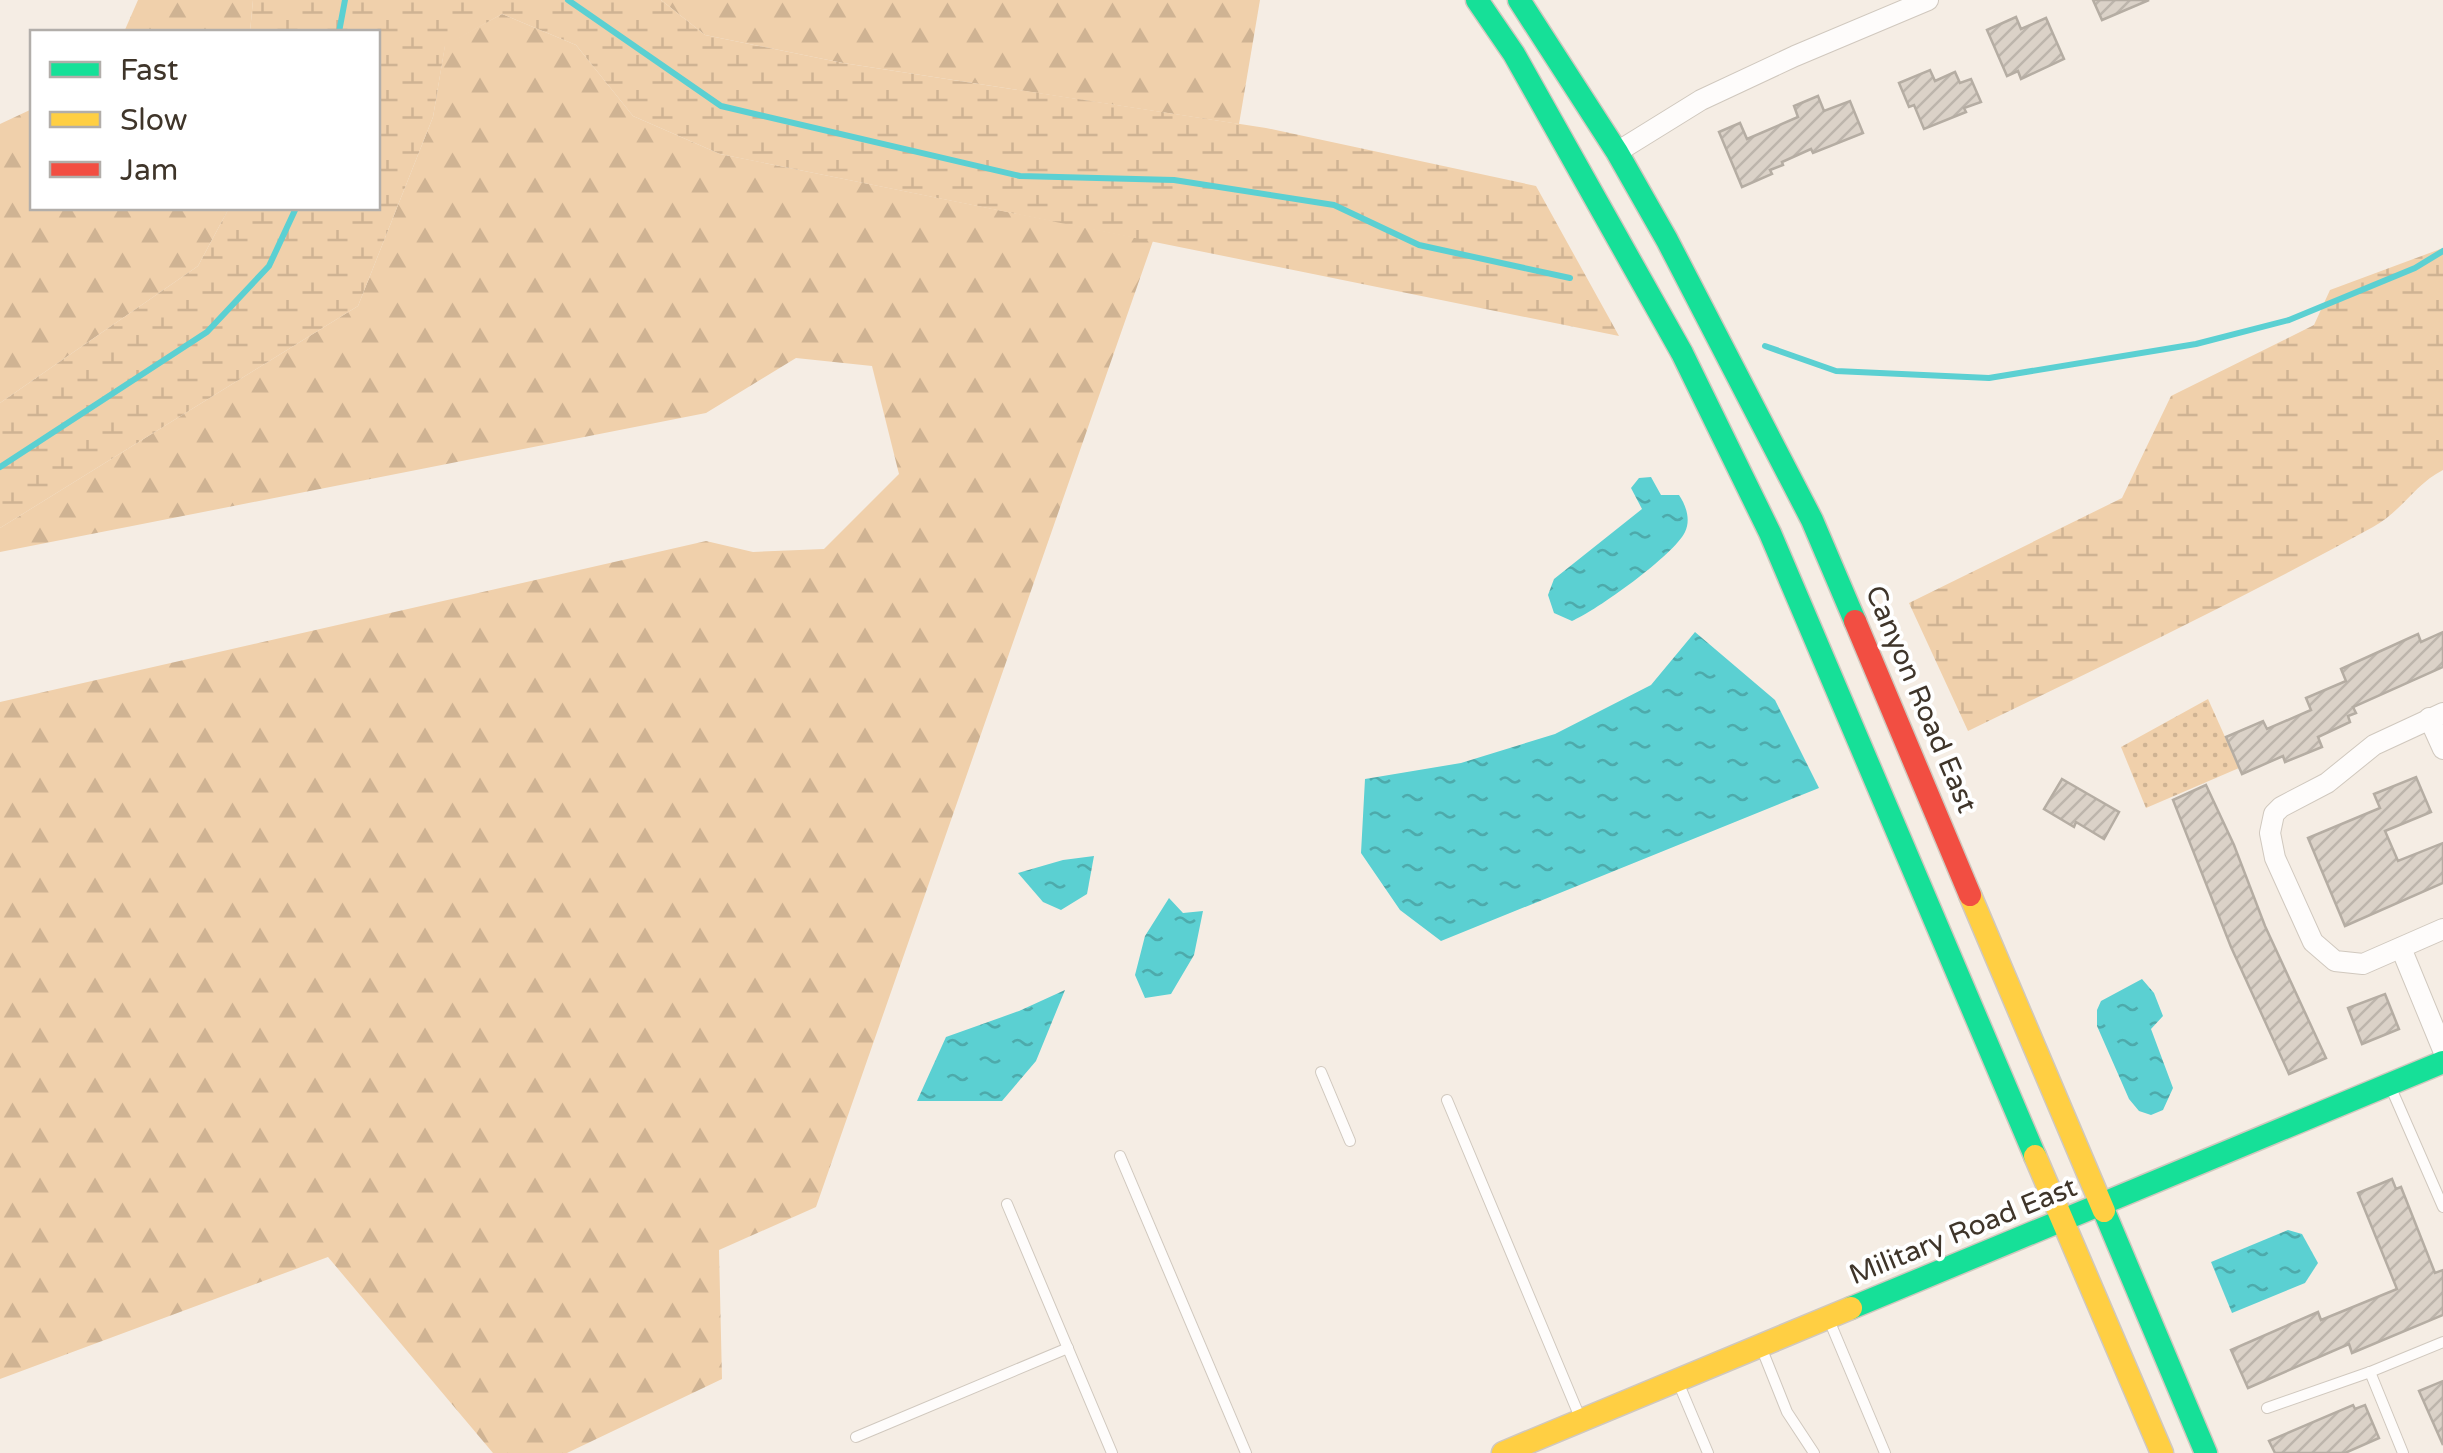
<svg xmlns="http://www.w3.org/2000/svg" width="2443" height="1453" viewBox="0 0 2443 1453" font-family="'Varela Round',sans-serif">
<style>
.forest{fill:url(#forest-firs)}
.wetland{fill:url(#wetland-marsh)}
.park{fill:url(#park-dots)}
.water{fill:url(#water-ripples)}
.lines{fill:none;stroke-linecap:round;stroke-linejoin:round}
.stream{stroke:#5bd0d2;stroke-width:6}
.building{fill:url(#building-hatch);stroke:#b5ada3;stroke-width:2.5}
.lane-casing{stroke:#d0c8be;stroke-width:12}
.street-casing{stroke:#d0c8be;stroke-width:22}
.fast-casing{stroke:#d0c8be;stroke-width:25}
.slow-casing{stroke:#d0c8be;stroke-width:25}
.jam-casing{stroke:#d0c8be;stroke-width:25}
.lane{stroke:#fefcfb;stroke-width:10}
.street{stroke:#fefcfb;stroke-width:20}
.fast{stroke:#16e098;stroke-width:22}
.slow{stroke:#ffcf43;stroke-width:22}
.jam{stroke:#f24e42;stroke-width:22}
.labels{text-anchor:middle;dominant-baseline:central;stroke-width:8;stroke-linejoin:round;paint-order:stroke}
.street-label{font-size:28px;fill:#3f352a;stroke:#fff}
</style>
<defs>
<pattern id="forest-firs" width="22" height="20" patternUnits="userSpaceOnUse" patternTransform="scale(2.5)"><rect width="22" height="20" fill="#f0d0ab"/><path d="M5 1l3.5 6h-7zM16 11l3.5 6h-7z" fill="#cfb393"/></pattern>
<pattern id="wetland-marsh" width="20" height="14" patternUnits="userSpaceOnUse" patternTransform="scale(2.5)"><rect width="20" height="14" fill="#f0d0ab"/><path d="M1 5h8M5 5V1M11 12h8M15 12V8" fill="none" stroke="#cfb393"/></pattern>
<pattern id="park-dots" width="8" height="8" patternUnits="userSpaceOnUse" patternTransform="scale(2.5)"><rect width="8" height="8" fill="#f0d0ab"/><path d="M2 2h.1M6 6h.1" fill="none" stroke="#cfb393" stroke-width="1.8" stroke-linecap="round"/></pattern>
<pattern id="water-ripples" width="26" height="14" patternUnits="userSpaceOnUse" patternTransform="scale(2.5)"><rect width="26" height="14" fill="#5bd0d2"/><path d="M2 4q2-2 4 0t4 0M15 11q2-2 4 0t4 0" fill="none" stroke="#4daaab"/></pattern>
<pattern id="building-hatch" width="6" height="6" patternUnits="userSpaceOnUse" patternTransform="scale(2.5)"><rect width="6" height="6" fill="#dbd2c8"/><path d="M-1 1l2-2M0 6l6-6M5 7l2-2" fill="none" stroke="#bdb5ac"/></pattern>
</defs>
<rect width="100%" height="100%" fill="#f5ede4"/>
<g class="forest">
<path d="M 138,0 L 253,0 L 250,32 L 124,32 Z"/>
<path d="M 661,0 L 1260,0 L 1239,124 L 843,63 L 705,35 Z"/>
<path d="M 502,14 L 576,45 L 633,116 L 720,154 L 1153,241 L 816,1207 L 719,1250 L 722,1379 L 567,1453 L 493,1453 L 328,1257 L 0,1379 L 0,702 L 706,541 L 753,552 L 824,549 L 899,474 L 872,366 L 796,358 L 706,413 L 0,552 L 0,528 L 358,306 L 433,117 L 445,45 Z"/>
<path d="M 32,109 L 32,208 L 229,208 L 198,266 L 0,403 L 0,124 Z"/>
</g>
<g class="wetland">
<path d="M 253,0 L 661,0 L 705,35 L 843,63 L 1266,128 L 1536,186 L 1619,336 L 720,154 L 633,116 L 576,45 L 502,14 L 445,46 L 433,117 L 358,306 L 0,528 L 0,403 L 198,266 L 229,208 L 378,208 L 378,32 L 250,32 Z"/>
<path d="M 2443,248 L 2443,470 C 2415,484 2401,512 2373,527 C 2240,600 2104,665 1968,731 L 1909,603 L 2122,498 L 2171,396 L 2314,325 L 2330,290 Z"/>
</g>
<path class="park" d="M 2208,699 L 2239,768 L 2146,808 L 2121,747 Z"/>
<g class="water">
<path d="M 1651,477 L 1661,495 L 1679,495 C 1686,505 1691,520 1685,532 C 1674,555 1596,611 1572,621 L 1554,613 L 1548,595 L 1554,579 L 1642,509 L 1631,488 L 1639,478 Z"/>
<path d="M 1695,632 L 1775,700 L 1819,788 L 1441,941 L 1400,910 L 1361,853 L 1365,779 L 1461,763 L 1555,734 L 1651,685 Z"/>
<path d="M 1094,856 L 1087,894 L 1061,910 L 1043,902 L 1018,873 L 1063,860 Z"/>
<path d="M 1169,898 L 1183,913 L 1203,911 L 1194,955 L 1171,994 L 1145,998 L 1135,975 L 1145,936 Z"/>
<path d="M 2142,979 L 2154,993 L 2163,1016 L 2151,1029 L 2173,1088 L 2163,1110 L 2151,1115 L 2139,1111 L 2129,1099 L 2097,1026 L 2097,1010 L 2101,1001 Z"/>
<path d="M 1065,990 L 1036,1061 L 1002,1101 L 917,1101 L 946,1037 L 1019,1011 Z"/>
<path d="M 2288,1230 L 2302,1234 L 2318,1263 L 2305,1283 L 2232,1313 L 2211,1262 Z"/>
</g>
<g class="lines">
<g class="stream">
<path d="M 568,0 L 721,106 L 1020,176 L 1174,180 L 1334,205 L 1419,245 L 1570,278"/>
<path d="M 339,32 L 345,0"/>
<path d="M 1765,346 L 1836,371 L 1989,378 L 2196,344 L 2289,320 L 2415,268 L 2443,251"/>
<path d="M 0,467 L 207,332 L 269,266 L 296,208"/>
</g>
</g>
<g class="building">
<path d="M 2093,0 L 2149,0 L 2102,20 Z"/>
<path d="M 2016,17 L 2021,29 L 2046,18 L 2064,59 L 2021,79 L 2018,71 L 2007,76 L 1987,30 Z"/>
<path d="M 1930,70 L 1935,81 L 1955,72 L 1960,83 L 1971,79 L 1981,102 L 1964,108 L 1966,112 L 1924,129 L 1914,105 L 1909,107 L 1899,83 Z"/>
<path d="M 1818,96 L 1824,111 L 1850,101 L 1863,133 L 1813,153 L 1811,149 L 1782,162 L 1783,165 L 1770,170 L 1772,174 L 1742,187 L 1719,132 L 1740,123 L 1747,139 L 1798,117 L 1794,106 Z"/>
<path d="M 2443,632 L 2443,667 L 2353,707 L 2356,713 L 2348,716 L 2350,722 L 2318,737 L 2322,747 L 2285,762 L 2283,756 L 2242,774 L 2226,737 L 2263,721 L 2267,729 L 2311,710 L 2306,698 L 2346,681 L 2341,669 L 2418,634 L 2421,642 Z"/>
<path d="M 2416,777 L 2431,812 L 2385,831 L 2398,861 L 2443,843 L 2443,883 L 2345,926 L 2308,838 L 2380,808 L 2374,794 Z"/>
<path d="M 2062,779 L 2119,812 L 2104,839 L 2076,822 L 2074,827 L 2044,809 Z"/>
<path d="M 2206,785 L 2234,845 L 2265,926 L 2326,1058 L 2289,1074 L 2231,947 L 2173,800 Z"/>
<path d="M 2385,994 L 2399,1029 L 2362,1044 L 2348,1008 Z"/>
<path d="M 2392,1179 L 2396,1189 L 2401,1187 L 2435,1273 L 2443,1270 L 2443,1315 L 2352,1353 L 2349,1344 L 2248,1388 L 2231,1350 L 2318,1312 L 2321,1320 L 2397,1289 L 2358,1193 Z"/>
<path d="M 2443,1381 L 2443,1445 L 2419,1391 Z"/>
<path d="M 2353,1405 L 2355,1409 L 2365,1405 L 2379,1438 L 2345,1453 L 2275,1453 L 2269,1441 Z"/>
</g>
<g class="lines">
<g class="lane-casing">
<g id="lane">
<path d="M 1321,1072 L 1350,1141"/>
<path d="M 2391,1088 L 2443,1207"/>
<path d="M 1447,1100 L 1579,1415"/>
<path d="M 1120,1156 L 1246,1453"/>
<path d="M 1007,1204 L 1112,1453"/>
<path d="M 1829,1320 L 1885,1453"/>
<path d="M 1761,1347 L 1787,1412 L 1814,1453"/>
<path d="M 2370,1372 L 2403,1453"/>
<path d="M 1678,1382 L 1708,1453"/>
<path d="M 2267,1408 L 2370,1372 L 2443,1342"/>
<path d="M 856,1437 L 1068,1348"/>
</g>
</g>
<g class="street-casing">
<g id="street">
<path d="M 1617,152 L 1701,100 L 1795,56 L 1928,0"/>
<path d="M 2443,713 L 2374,745 L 2327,783 L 2281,807 L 2274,814 L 2270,833 L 2275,858 L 2313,942 L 2335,961 L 2363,964 L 2443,929"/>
<path d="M 2429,718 L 2443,749"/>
<path d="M 2401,948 L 2443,1050"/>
</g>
</g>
<g class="fast-casing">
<g id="fast">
<path d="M 1477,0 L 1514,54 L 1682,353 L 1770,533 L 2035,1156"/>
<path d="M 1519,0 L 1617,152 L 1667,240 L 1812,520 L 1855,621"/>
<path d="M 2104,1211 L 2206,1453"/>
<path d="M 1851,1308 L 2443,1062"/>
</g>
</g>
<g class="slow-casing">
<g id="slow">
<path d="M 1970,895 L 2104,1211"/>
<path d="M 2035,1156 L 2162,1453"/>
<path d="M 1503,1453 L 1851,1308"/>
</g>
</g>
<g class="jam-casing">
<path id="jam" d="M 1855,621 L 1970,895"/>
</g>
<use href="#lane" class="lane"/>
<use href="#street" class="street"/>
<use href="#fast" class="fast"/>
<use href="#slow" class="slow"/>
<use href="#jam" class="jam"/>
</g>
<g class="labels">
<g class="street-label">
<text transform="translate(1921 699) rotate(67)">Canyon Road East</text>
<text transform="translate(1963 1231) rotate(-22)">Military Road East</text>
</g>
</g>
<rect x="30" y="30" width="350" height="180" fill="#ffffff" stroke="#b2aeaa" stroke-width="2.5"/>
<rect x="50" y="62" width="50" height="15" fill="#16e098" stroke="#b2aeaa" stroke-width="2.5"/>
<text x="120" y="80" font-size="30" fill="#3f352a">Fast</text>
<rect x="50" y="112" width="50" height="15" fill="#ffcf43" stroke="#b2aeaa" stroke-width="2.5"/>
<text x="120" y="130" font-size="30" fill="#3f352a">Slow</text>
<rect x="50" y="162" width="50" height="15" fill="#f24e42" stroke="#b2aeaa" stroke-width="2.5"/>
<text x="120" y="180" font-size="30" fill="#3f352a">Jam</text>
</svg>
